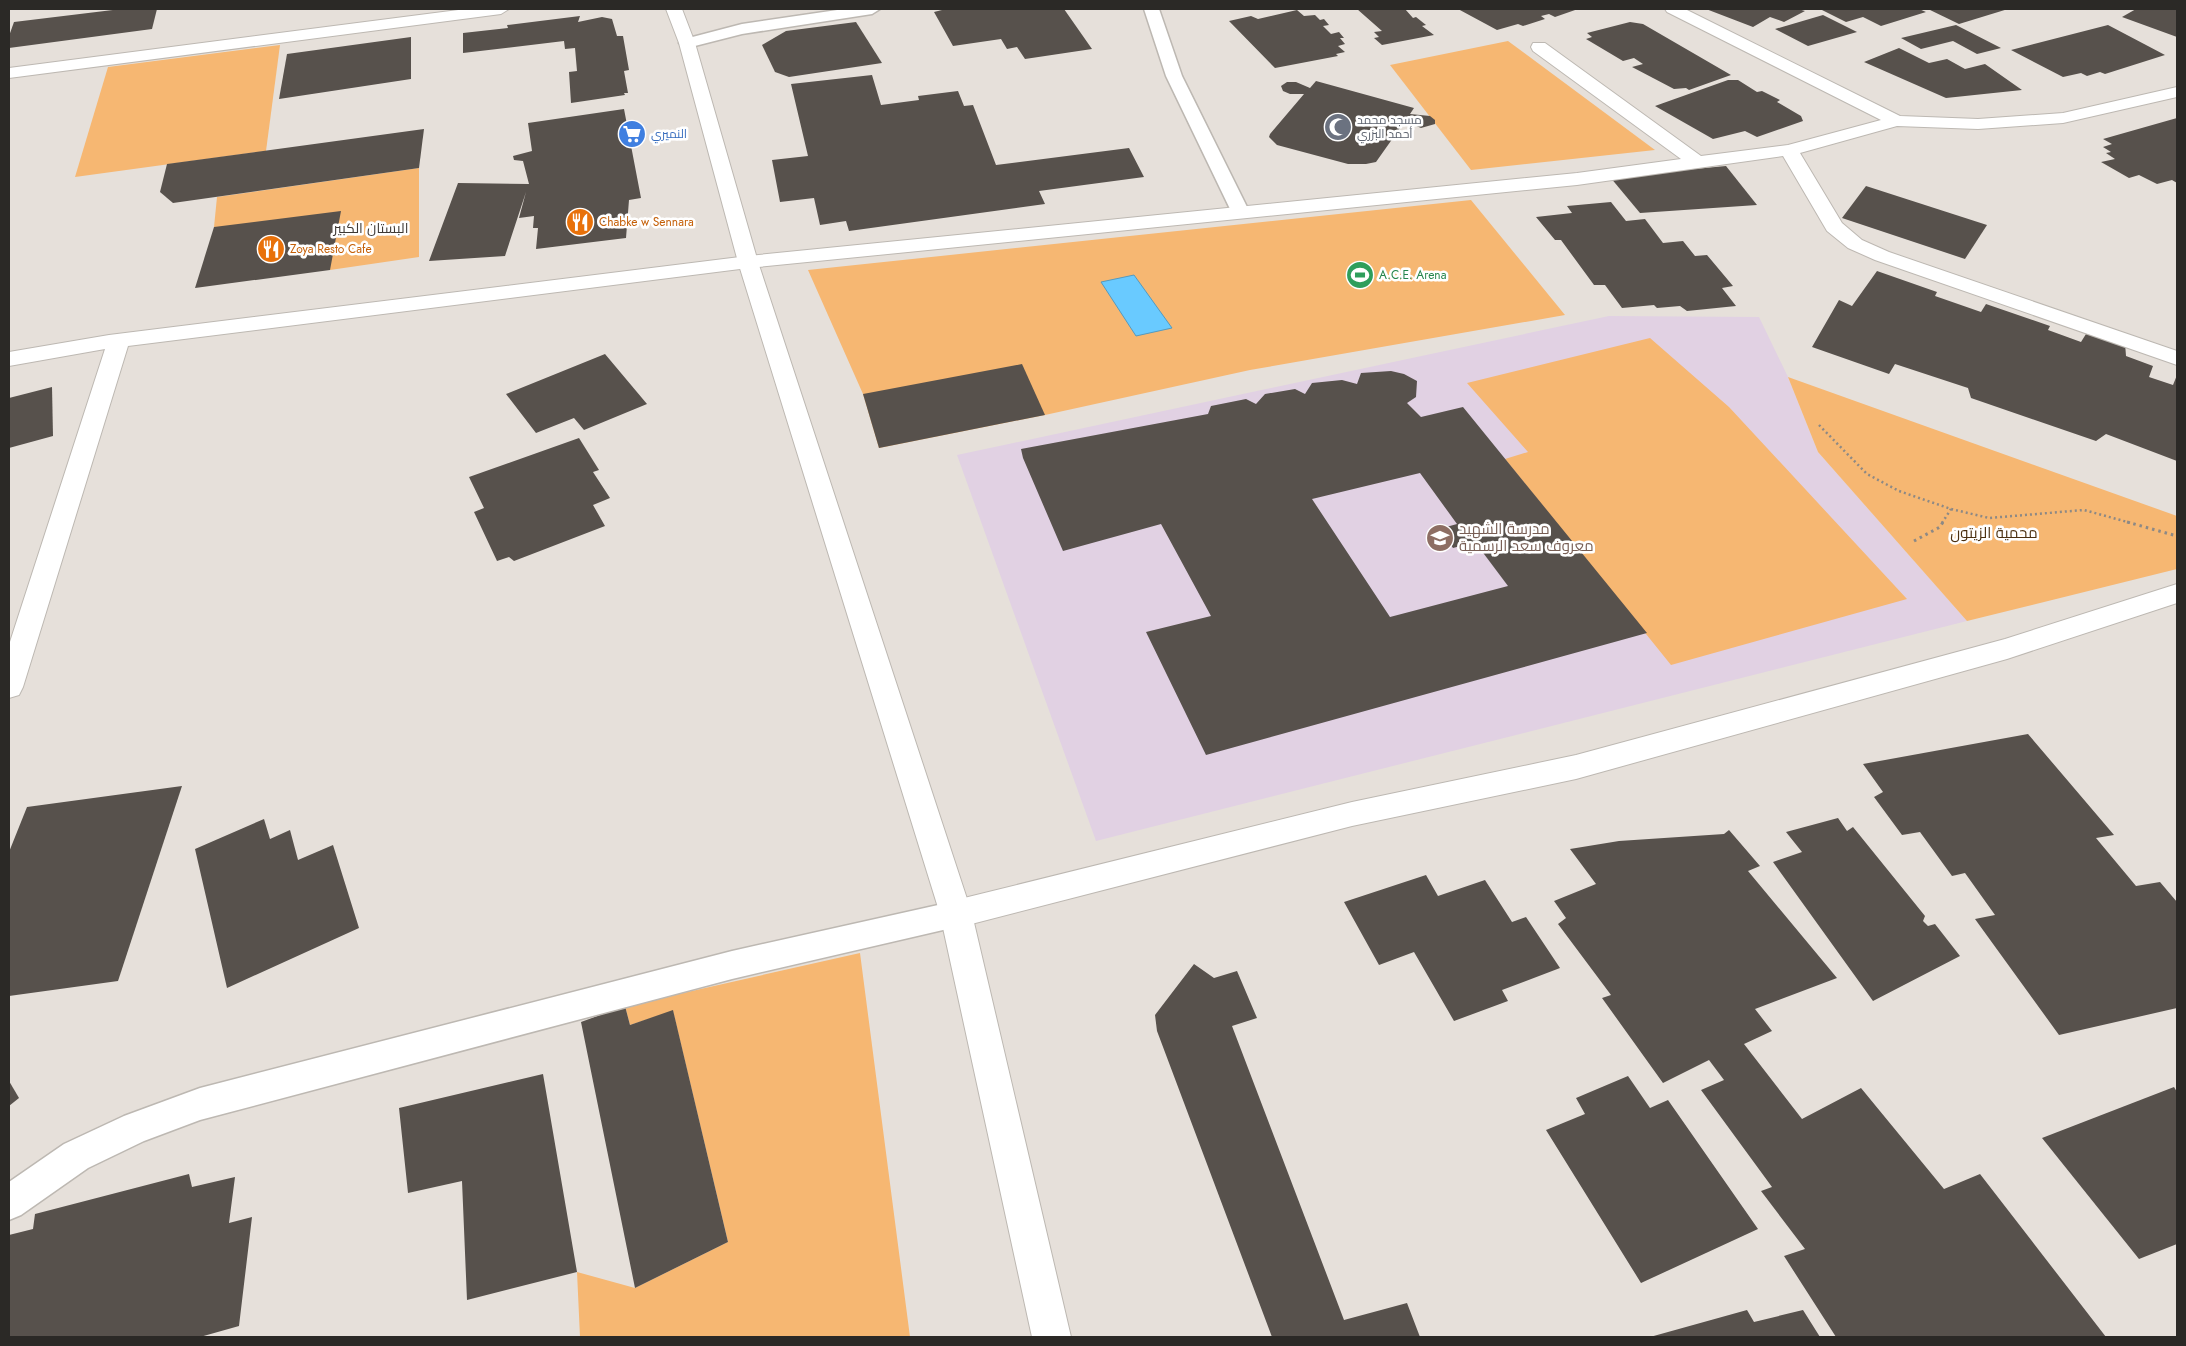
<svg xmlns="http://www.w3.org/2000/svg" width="2186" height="1346" viewBox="0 0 2186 1346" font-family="Jost,Cairo,sans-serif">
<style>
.education{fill:#e1d1e3}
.green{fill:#f6b772}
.water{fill:#69caff;stroke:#569abe}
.building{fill:#57514c;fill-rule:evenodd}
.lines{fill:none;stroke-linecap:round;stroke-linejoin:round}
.lane-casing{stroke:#bdb8b2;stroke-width:3}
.street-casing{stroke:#bdb8b2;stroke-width:2}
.secondary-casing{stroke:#bdb8b2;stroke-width:2}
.path-far1{stroke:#8d8985;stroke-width:2.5;stroke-dasharray:2 3;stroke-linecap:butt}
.path{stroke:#8d8985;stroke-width:3;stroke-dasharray:2.5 4;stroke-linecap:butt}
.lane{fill:#fff;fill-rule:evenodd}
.street{fill:#fff;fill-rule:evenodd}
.secondary{fill:#fff;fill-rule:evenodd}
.labels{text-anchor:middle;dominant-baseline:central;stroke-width:5;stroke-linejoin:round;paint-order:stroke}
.far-worship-label{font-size:12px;fill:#5b616d;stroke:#fff;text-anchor:start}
.far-shop-label{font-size:12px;fill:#366cbe;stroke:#fff;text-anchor:start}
.far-food-label{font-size:12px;fill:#c56008;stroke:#fff;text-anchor:start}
.far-leisure-label{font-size:12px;fill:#27864d;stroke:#fff;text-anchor:start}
.far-neighbourhood-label{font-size:14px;fill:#3e3935;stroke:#fff}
.education-label{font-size:15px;fill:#785e54;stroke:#fff;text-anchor:start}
.park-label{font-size:15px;fill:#4b3011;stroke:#fff}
</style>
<rect width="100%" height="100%" fill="#e6e0da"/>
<path class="education" d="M 1609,316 L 1759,317 L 1788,377 L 1818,452 L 1967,621 L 1096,841 L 957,455 Z"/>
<g class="green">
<path d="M 1508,41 L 1655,150 L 1471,170 L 1390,65 Z"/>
<path d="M 280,45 L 266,151 L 75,177 L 108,67 Z"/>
<path d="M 419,168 L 419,257 L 330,270 L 214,227 L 217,197 Z"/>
<path d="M 1471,200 L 1565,315 L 1250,370 L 1045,415 L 879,448 L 863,394 L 808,270 Z"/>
<path d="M 1650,338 L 1729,407 L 1907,599 L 1671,665 L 1505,459 L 1528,452 L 1467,383 Z"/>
<path d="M 1788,377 L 2177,516 L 2177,569 L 1967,621 L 1818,452 Z"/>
<path d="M 860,953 L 910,1337 L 580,1337 L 577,1272 L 635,1288 L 728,1242 L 673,1011 L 630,1025 L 625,1006 Z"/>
</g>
<path class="water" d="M 1134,275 L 1172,328 L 1136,336 L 1101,282 Z"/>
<g class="building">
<path d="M 121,9 L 157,9 L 152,29 L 9,48 L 9,36 L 14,22 Z"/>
<path d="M 946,9 L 1064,9 L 1092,49 L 1025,59 L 1017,47 L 1007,49 L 1001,39 L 953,46 L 934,12 Z"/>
<path d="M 1357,9 L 1405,9 L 1413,18 L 1416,17 L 1426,25 L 1422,26 L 1434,35 L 1382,45 L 1374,38 L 1379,37 L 1374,32 L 1382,31 Z"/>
<path d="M 1458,9 L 1578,9 L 1555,17 L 1549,14 L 1541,16 L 1545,19 L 1523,26 L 1518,24 L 1497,30 Z"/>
<path d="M 1706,9 L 1798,9 L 1805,11 L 1784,22 L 1770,17 L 1753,27 Z"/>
<path d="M 1820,9 L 1919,9 L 1926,12 L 1881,26 L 1863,17 L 1846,22 Z"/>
<path d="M 1928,9 L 2008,9 L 1959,24 Z"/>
<path d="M 2136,9 L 2177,9 L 2177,37 L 2122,17 Z"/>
<path d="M 1297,10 L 1304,16 L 1315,15 L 1320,20 L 1324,19 L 1329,25 L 1323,26 L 1331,34 L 1339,32 L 1344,38 L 1340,38 L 1345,44 L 1338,46 L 1345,52 L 1336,54 L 1338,56 L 1275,68 L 1229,21 L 1251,16 L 1258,19 Z"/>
<path d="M 1823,15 L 1857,32 L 1808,46 L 1775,29 Z"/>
<path d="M 580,16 L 578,22 L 602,17 L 612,19 L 617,36 L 623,36 L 629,70 L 624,71 L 628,93 L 624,93 L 625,95 L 571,103 L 569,72 L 577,71 L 575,48 L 565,49 L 564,41 L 463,53 L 463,33 L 508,28 L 507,25 Z"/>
<path d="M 856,22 L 882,63 L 789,77 L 775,72 L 762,45 L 786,31 Z"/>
<path d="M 1630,22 L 1643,24 L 1731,75 L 1689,90 L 1686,88 L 1674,89 L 1632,67 L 1643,64 L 1634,58 L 1623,61 L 1586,39 L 1592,37 L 1587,33 Z"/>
<path d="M 1956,25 L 2001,48 L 1977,54 L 1953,41 L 1921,49 L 1901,38 Z"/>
<path d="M 2108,25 L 2165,55 L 2105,74 L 2100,72 L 2087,76 L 2081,73 L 2063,77 L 2011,50 Z"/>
<path d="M 411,37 L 411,79 L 279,99 L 287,54 Z"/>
<path d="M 1899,48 L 1929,63 L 1947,59 L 1965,69 L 1985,64 L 2022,90 L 1946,98 L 1864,62 Z"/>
<path d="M 872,75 L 881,105 L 919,100 L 918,96 L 958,91 L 964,106 L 973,105 L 996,165 L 1129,148 L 1144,177 L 1039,191 L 1045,204 L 849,231 L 846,221 L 820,225 L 814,198 L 780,202 L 772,160 L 808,156 L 791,84 Z"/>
<path d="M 1728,80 L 1738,80 L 1757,92 L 1762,91 L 1780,100 L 1777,102 L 1801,116 L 1803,121 L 1757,137 L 1745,131 L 1713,139 L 1655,106 Z"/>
<path d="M 1316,81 L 1414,108 L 1410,114 L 1430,116 L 1435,120 L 1435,124 L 1421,128 L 1405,121 L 1376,162 L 1366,164 L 1348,164 L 1277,145 L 1269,137 L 1270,134 L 1304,94 L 1290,94 L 1283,91 L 1281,86 L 1287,82 L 1296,82 L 1310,88 Z"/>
<path d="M 624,109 L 641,198 L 629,200 L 626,238 L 536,249 L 538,228 L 533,228 L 534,216 L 519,218 L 526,192 L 505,256 L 429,261 L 458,183 L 529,184 L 523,161 L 514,160 L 513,156 L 532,151 L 528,123 Z"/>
<path d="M 2177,118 L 2177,183 L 2172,180 L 2157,184 L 2139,175 L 2129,178 L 2101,162 L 2115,159 L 2106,153 L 2111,152 L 2103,147 L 2112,144 L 2103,139 Z"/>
<path d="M 424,129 L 419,168 L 173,203 L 160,192 L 167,164 Z"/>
<path d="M 1726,166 L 1757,205 L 1640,213 L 1610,177 Z"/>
<path d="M 1866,186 L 1987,225 L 1965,259 L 1842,218 Z"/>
<path d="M 1611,202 L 1626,221 L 1645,219 L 1663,243 L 1683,241 L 1695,256 L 1707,255 L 1733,286 L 1722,288 L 1736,306 L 1687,311 L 1680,306 L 1657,308 L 1654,305 L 1622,308 L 1605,285 L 1594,285 L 1561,240 L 1555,240 L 1536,217 L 1572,213 L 1567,206 Z"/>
<path d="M 341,211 L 330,270 L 195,288 L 214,227 Z"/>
<path d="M 1877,271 L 1937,292 L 1935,296 L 1981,312 L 1986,304 L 2050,326 L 2048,330 L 2081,342 L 2086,334 L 2125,343 L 2126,356 L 2153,366 L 2149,377 L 2173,385 L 2177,375 L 2177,461 L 2106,434 L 2096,441 L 1971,398 L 1968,388 L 1895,364 L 1889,374 L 1812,347 L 1839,300 L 1852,306 Z"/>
<path d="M 605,354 L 647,404 L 584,430 L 574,418 L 536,433 L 506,394 Z"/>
<path d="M 1022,364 L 1045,415 L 879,448 L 863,394 Z"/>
<path d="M 1391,371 L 1404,374 L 1417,381 L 1416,397 L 1407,403 L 1421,417 L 1463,407 L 1647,633 L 1206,755 L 1146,632 L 1211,616 L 1161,524 L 1063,551 L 1023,458 L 1021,449 L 1208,414 L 1211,406 L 1246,399 L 1256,404 L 1265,394 L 1295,389 L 1305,394 L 1312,383 L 1342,380 L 1357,384 L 1361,373 ZM 1420,473 L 1457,524 L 1439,529 L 1453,548 L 1475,542 L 1508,586 L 1390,617 L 1312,499 Z"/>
<path d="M 52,387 L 53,436 L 9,448 L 9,398 Z"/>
<path d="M 579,438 L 599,470 L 593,472 L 610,498 L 593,505 L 605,526 L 514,561 L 509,557 L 497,561 L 474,512 L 484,508 L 469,477 Z"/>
<path d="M 2028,734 L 2114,835 L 2096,838 L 2136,886 L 2160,882 L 2177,902 L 2177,1008 L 2059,1035 L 1975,919 L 1995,915 L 1965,873 L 1952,876 L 1920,832 L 1902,835 L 1874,797 L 1883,792 L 1863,764 Z"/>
<path d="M 182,786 L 118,981 L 9,996 L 9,852 L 27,807 Z"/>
<path d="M 1838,818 L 1847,831 L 1853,827 L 1925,916 L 1923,921 L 1928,926 L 1935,924 L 1960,956 L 1873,1001 L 1773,862 L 1802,852 L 1786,832 Z"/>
<path d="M 264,819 L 270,839 L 290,830 L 298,860 L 333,845 L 359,928 L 227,988 L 195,849 Z"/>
<path d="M 1729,830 L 1760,866 L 1748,871 L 1837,978 L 1755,1009 L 1772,1031 L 1744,1044 L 1802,1119 L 1861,1088 L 1944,1189 L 1980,1174 L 2106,1337 L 1836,1337 L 1784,1256 L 1805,1249 L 1761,1191 L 1772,1187 L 1701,1090 L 1724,1080 L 1709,1060 L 1663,1083 L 1602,998 L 1611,995 L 1558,924 L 1566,918 L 1554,901 L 1596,884 L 1570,849 L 1619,841 L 1724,834 Z"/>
<path d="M 1426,875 L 1438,896 L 1485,880 L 1512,922 L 1526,917 L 1560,968 L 1502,990 L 1508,1001 L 1454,1021 L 1414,952 L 1379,965 L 1344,902 Z"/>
<path d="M 1194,964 L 1214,978 L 1237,971 L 1257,1018 L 1232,1026 L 1344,1320 L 1407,1303 L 1420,1337 L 1272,1337 L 1157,1031 L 1155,1015 Z"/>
<path d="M 625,1006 L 630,1025 L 673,1010 L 728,1242 L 635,1288 L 581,1022 Z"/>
<path d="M 543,1074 L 577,1272 L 467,1300 L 462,1181 L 408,1193 L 399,1108 Z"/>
<path d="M 1628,1076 L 1650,1108 L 1668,1100 L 1758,1229 L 1641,1283 L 1546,1130 L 1585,1114 L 1576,1098 Z"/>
<path d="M 9,1081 L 19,1098 L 9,1106 Z"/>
<path d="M 2174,1087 L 2177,1092 L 2177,1244 L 2139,1259 L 2042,1138 Z"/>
<path d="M 189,1174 L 192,1187 L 235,1177 L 229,1223 L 252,1217 L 239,1326 L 200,1337 L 9,1337 L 9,1235 L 33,1229 L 35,1214 Z"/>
<path d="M 1747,1310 L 1754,1322 L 1803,1310 L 1820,1337 L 1650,1337 Z"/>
</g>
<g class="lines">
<g class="lane-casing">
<g id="lane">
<path d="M 844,9 L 880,9 L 872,14 L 742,34 L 687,48 L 679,43 L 681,40 L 742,24 Z"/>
<path d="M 1144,9 L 1159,9 L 1182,76 L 1249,211 L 1247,215 L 1233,215 L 1231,211 L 1166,76 Z"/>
<path d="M 956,901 L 967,905 L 971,914 L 967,923 L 956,927 L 732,979 L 200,1120 L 144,1141 L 88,1168 L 21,1215 L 9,1220 L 9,1182 L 64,1144 L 124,1116 L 200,1088 L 732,951 Z"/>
</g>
</g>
<g class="street-casing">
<g id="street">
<path d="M 466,9 L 509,9 L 501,14 L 9,78 L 9,68 Z"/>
<path d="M 1665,9 L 1685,9 L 1900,116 L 1978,119 L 2063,113 L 2177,87 L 2177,97 L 2063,123 L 1978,129 L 1897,126 L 1800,153 L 1842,223 L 1862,240 L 1889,252 L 2177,351 L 2177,365 L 1875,260 L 1848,248 L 1827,231 L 1783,156 L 1577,185 L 748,268 L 128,346 L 23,687 L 19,695 L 9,698 L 9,645 L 105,349 L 9,366 L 9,352 L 109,335 L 748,256 L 1577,173 L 1681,159 L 1533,51 L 1531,47 L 1533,43 L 1545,43 L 1701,156 L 1788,145 L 1881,120 L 1667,12 Z"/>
<path d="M 2177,584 L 2177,603 L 2007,659 L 1576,779 L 1352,826 L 956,928 L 945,924 L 940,914 L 945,904 L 956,900 L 1352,802 L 1576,755 L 2005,639 Z"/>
</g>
</g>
<g class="secondary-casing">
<path id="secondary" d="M 666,9 L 682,9 L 695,43 L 758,262 L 972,914 L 1071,1337 L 1032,1337 L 940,914 L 738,262 L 679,43 Z"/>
</g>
<g class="path-far1">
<path d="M 1819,425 L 1867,474 L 1899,491 L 1951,509 L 1989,518 L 2084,510 L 2131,523"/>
<path d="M 1942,523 L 1951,509"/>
</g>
<g class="path">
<path d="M 2127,522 L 2177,536"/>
<path d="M 1914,541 L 1940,527 L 1943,522"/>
</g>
<use href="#lane" class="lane"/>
<use href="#street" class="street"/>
<use href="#secondary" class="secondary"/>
</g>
<defs>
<g id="mosque-disc" transform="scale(1.4375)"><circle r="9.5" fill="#6b7280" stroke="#fff"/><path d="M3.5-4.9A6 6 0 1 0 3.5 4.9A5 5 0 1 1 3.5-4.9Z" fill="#fff"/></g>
<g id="supermarket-disc" transform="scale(1.4375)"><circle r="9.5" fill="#3f7fe0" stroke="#fff"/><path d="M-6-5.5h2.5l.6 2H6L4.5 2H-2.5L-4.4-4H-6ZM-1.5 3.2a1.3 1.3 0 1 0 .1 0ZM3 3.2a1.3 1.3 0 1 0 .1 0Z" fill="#fff"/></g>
<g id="restaurant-disc" transform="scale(1.4375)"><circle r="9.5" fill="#e8710a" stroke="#fff"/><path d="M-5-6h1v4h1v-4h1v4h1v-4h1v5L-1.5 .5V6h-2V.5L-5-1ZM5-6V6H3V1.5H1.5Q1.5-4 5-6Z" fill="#fff"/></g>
<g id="stadium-disc" transform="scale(1.4375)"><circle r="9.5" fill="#2e9e5b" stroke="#fff"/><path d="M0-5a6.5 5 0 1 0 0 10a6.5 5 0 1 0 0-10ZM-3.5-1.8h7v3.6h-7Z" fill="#fff"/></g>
<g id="school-disc" transform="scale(1.4375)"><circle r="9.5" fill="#8d6e63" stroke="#fff"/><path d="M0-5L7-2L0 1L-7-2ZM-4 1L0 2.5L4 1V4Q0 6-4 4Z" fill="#fff"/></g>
</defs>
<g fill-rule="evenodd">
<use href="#mosque-disc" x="1338" y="127"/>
<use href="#supermarket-disc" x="632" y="134"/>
<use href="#restaurant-disc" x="580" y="222"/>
<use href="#restaurant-disc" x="271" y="249"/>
<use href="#stadium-disc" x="1360" y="275"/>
<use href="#school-disc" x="1440" y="538"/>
</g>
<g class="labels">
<g class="far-worship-label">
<text x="1357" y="120">مسجد محمد<tspan x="1357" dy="14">أحمد البزري</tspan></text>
</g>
<g class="far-shop-label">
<text x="651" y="134">النميري</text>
</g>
<g class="far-food-label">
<text x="599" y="222">Chabke w Sennara</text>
<text x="290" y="249">Zoya Resto Cafe</text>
</g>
<g class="far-leisure-label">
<text x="1379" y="275">A.C.E. Arena</text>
</g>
<g class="far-neighbourhood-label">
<text x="371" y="228">البستان الكبير</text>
</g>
<g class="education-label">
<text x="1459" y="529">مدرسة الشهيد<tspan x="1459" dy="17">معروف سعد الرسمية</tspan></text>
</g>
<g class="park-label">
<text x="1994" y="533">محمية الزيتون</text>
</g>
</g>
<rect width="2186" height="1346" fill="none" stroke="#2b2926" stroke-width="20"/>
</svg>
